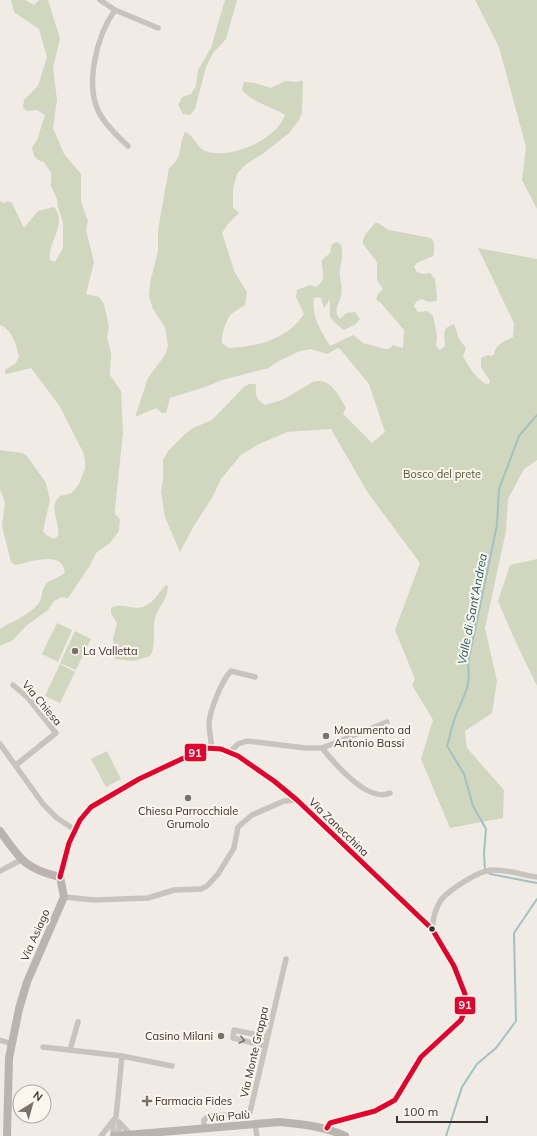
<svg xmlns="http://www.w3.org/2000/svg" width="537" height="1136" viewBox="0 0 537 1136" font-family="Mulish,sans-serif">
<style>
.green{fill:#d1d6bf}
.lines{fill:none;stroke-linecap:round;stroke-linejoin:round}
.stream{stroke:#a1c2c1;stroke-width:2}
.street{stroke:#c9c3be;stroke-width:5.5}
.secondary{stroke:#bab3ae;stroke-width:8}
.bus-1-casing{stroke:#fbf5ee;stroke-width:8}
.bus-1{stroke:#e4002b;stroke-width:5}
.oneway{stroke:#7b726d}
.poi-dot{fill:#7a716c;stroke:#fbf5ee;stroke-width:1.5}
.bus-dot{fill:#3b302b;stroke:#fbf5ee;stroke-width:1.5}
.labels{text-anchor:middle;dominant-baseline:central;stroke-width:4;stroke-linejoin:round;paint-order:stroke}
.park-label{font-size:11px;fill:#4a5a2e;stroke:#fbf5ee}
.poi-label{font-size:11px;fill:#3b302b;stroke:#fbf5ee;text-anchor:start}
.street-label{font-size:11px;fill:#3b302b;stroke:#fbf5ee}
.water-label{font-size:12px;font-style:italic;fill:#1f5a5e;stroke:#fbf5ee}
.line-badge{stroke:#fbf5ee;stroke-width:1.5}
.badge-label{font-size:11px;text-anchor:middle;font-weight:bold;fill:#fff}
</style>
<rect width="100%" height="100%" fill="#f0ebe5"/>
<g class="green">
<path d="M 11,0 L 25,0 L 34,5 L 39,0 L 48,0 L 60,38 L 53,68 L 57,100 L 53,128 L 64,154 L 81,174 L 81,202 L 88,221 L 86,230 L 94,262 L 86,294 L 99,297 L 104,304 L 109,327 L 107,337 L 111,353 L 110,375 L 121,391 L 123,432 L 115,509 L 115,514 L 120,519 L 119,531 L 110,543 L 96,553 L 89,567 L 68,598 L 62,597 L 54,601 L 48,610 L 26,626 L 13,640 L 0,646 L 0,629 C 12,621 30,615 39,603 C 43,597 41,589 47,583 C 52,578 61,578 65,572 C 62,549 28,563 15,565 L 11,562 L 2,526 L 5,503 L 0,489 L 0,450 L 22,453 L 27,456 L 46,483 L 50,500 L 43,531 L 46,535 L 54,539 L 58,536 C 61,523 47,507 60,496 L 72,493 L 79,484 L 85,469 L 85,460 L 83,452 L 59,405 L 31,368 L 7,374 L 5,373 L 5,370 L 15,364 L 19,357 C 17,346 12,329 0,325 L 0,201 L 3,203 L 8,201 L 12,203 L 24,228 L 38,211 L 54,207 C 68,223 47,244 50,260 L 55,262 L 63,248 L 63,222 L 58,207 L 57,199 L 51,186 L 51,173 L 44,162 C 35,160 34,156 32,148 L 37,140 L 45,115 L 37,110 L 26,111 L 23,107 L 24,100 L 38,86 L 47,57 L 39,29 L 14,12 Z"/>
<path d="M 225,0 L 237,0 L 226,39 L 213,53 L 206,67 L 195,109 L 190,115 L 183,114 L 178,105 L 182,97 L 191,94 L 196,86 L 198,70 L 211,48 Z"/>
<path d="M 475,0 L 537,0 L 537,209 L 522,180 L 526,147 L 499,47 Z"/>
<path d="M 301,80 L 303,82 L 302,113 L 299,120 L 289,133 L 264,153 L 245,165 L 237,174 L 233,189 L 233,207 L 239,213 L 228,224 L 222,233 L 235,273 L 247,292 L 245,305 C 241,308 235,311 231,314 C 226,320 221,335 222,343 L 229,348 C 257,347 288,339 304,314 L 296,297 L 297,290 L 310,285 L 316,287 C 328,279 321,271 322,260 L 330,253 L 332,244 L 337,242 L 341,245 C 344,253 341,261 340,270 C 339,278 343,287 341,295 C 340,304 332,310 340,319 L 346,313 L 355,312 L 360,319 L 356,324 L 344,330 C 326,316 330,319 330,299 L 324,308 L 321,298 L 317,297 L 314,298 C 311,317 321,331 330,346 L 353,335 L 363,343 L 385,349 L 391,348 L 392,345 L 403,348 L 404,330 L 380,302 L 376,300 L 378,294 L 383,289 L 377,280 L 377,262 L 363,244 C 362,236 370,229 375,223 L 378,223 L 389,230 L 431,238 C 435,242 435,251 433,256 L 417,263 L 414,267 L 417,272 L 422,274 L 430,273 L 435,279 L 437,298 L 436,301 L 429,302 L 421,299 L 416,302 L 414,306 L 418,312 L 427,311 L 433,316 L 437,336 L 436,346 L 440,350 L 445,346 L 444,333 L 446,328 L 454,324 L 459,339 L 466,348 L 463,356 C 467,364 480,385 489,384 L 490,381 L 481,367 L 481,358 L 487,355 L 492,356 L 494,354 C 496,344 504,342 513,337 L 514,323 L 478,248 L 537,259 L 537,460 L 524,469 L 508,499 L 506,531 L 485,628 L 497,681 L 492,713 L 465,731 L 467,748 L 504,790 L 503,818 L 450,828 L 421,759 L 433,720 L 412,685 L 415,679 L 395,630 L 420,563 L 368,493 L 331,429 L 287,432 L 257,445 L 241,455 L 221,479 L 213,496 L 192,529 L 180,552 L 165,517 L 161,491 L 163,480 L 163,460 L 168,451 L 185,434 L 193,428 L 212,420 L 244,387 L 249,384 L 256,384 C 255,393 256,401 265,405 L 282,400 L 313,382 C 330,376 339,396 346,408 L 343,414 L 372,443 L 385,432 L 369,384 L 340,349 L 338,348 L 327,354 L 311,349 L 300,351 L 277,362 L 269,368 L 222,380 L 205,387 L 170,398 L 166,413 L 162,413 L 156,408 L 135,417 L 148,378 L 165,355 L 168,346 L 165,327 L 153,309 L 149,296 L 150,283 L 158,251 L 158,230 L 169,168 C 184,157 178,145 185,132 C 194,135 196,147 205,151 C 229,160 277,140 285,115 C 271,106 253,103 242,90 L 244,82 L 255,83 L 271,88 L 285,81 L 298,82 Z"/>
<path d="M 537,559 L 537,686 L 513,636 L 498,601 L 510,565 Z"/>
<path d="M 166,585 L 168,586 C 168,599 158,607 155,618 C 152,631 157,645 150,656 L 133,661 L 115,659 L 113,639 L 117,623 L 111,613 L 111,608 C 120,602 133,610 143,607 C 154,603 159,592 166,585 Z"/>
<path d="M 57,623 L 72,630 L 58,662 L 42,654 Z"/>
<path d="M 75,631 L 91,639 L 76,670 L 60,663 Z"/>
<path d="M 60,664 L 75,672 L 60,703 L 45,696 Z"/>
<path d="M 107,751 L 121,779 L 106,787 L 91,759 Z"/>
</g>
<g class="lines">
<g class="stream">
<path d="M 537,415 L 519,436 L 499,489 L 497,525 L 468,663 C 471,690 464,693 456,715 C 452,725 450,736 447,746 L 464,774 L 473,806 L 486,829 L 484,853 L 485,871 L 490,874 L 537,883"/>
<path d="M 446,1136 L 462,1087 L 477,1064 L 496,1048 L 516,1021 L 514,933 L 537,899"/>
</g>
<g class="street">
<path d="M 100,0 L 115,10 L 158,28"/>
<path d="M 115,10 C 97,35 83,87 101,116 C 108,127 118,137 128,146"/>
<path d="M 13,685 L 28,698 L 56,733 L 16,765"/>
<path d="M 0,744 L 43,804 L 57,818 L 75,830"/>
<path d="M 212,748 C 211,740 209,731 209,723 C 210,710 222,680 231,671 L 255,677"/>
<path d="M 322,748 C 335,764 368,803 390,793"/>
<path d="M 230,752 L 238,744 L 247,741 L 305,748 L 322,748 L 387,722"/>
<path d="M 0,871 L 21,860"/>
<path d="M 60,877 L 69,843 L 80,820 L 91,807 L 139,779 L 205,748 L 221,749 L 238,756 L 274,781 L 297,800 L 432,929 L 454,966 L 465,994 L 465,1010 L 461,1020 L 421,1057 L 395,1100 L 375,1111 L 330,1123 L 327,1128"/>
<path d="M 64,897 L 94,900 L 148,898 L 174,890 L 201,889 L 207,886 L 218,874 L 234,848 L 238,827 L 252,815 L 284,801 L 297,800"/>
<path d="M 432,929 C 433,919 435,909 441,900 C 449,890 478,871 491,870 C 506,869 522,875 537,877"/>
<path d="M 0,1040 L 12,1044"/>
<path d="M 265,1046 L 233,1038 L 234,1030 L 267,1037"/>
<path d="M 43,1047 L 122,1056 L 116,1117 L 101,1136"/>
<path d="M 70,1050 L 78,1022"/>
<path d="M 122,1056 L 172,1066"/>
<path d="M 113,1122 L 113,1132 L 117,1136 L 119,1132 L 119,1123"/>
<path d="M 119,1122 L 131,1135"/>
<path d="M 255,1125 L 257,1136"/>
<path d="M 204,1129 L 204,1120 L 208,1116 L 248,1114 L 250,1112 L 286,959"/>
</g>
<g class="secondary">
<path d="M 0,831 C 20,859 25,869 60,877 L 64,897 L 27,982 L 19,1009 L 9,1058 L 7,1136"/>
<path d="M 114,1136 L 279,1122 C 302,1124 323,1126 345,1136"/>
</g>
<g class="bus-1-casing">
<path id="bus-1" d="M 60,877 L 69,843 L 80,820 L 91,807 L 139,779 L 205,748 L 221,749 L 238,756 L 274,781 L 297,800 L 432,929 L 454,966 L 465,994 L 465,1010 L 461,1020 L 421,1057 L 395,1100 L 375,1111 L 330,1123 L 327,1128"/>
</g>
<use href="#bus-1" class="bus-1"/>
</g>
<defs><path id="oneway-chevron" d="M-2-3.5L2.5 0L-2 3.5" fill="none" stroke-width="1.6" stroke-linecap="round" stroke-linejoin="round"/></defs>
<use class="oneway" href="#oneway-chevron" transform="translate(242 1040) rotate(14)"/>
<g class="poi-dot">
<circle cx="75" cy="651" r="4"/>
<circle cx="326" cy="736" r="4"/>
<circle cx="188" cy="798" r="4"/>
<circle cx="221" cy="1036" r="4"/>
<path d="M145 1095h4v4h4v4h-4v4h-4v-4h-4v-4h4z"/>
</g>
<circle class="bus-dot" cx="432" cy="929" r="3.5"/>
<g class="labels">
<g class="park-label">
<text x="442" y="474">Bosco del prete</text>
</g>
<g class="poi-label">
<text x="83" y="651">La Valletta</text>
<text x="334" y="730">Monumento ad<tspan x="334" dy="13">Antonio Bassi</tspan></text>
<text x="188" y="811" text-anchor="middle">Chiesa Parrocchiale<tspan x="188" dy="13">Grumolo</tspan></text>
<text x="213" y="1036" text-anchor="end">Casino Milani</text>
<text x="155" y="1101">Farmacia Fides</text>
</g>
<g class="street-label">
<text transform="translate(42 703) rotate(50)">Via Chiesa</text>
<text transform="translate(339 827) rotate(44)">Via Zanecchina</text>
<text transform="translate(35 935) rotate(-66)">Via Asiago</text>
<text transform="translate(254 1052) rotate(-77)">Via Monte Grappa</text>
<text transform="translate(229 1116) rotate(-5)">Via Palù</text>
</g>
<g class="water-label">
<text transform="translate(472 609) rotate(-79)">Valle di Sant'Andrea</text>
</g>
</g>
<g class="line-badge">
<rect x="184" y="743" width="23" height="19" rx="4" fill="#e4002b"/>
<rect x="454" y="996" width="22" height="19" rx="4" fill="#e4002b"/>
</g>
<g class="badge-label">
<text x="195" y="757">91</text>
<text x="465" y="1009">91</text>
</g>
<g transform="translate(32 1104) rotate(37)"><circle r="19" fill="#fbf5ee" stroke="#aea6a0"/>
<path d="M0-3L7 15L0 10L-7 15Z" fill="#7a716c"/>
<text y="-6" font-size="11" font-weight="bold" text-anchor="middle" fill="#3b302b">N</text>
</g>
<path d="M397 1116v6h90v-6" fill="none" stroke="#3b302b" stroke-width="2"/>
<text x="403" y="1116" font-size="12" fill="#3b302b" stroke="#fbf5ee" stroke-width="3" paint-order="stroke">100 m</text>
</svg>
